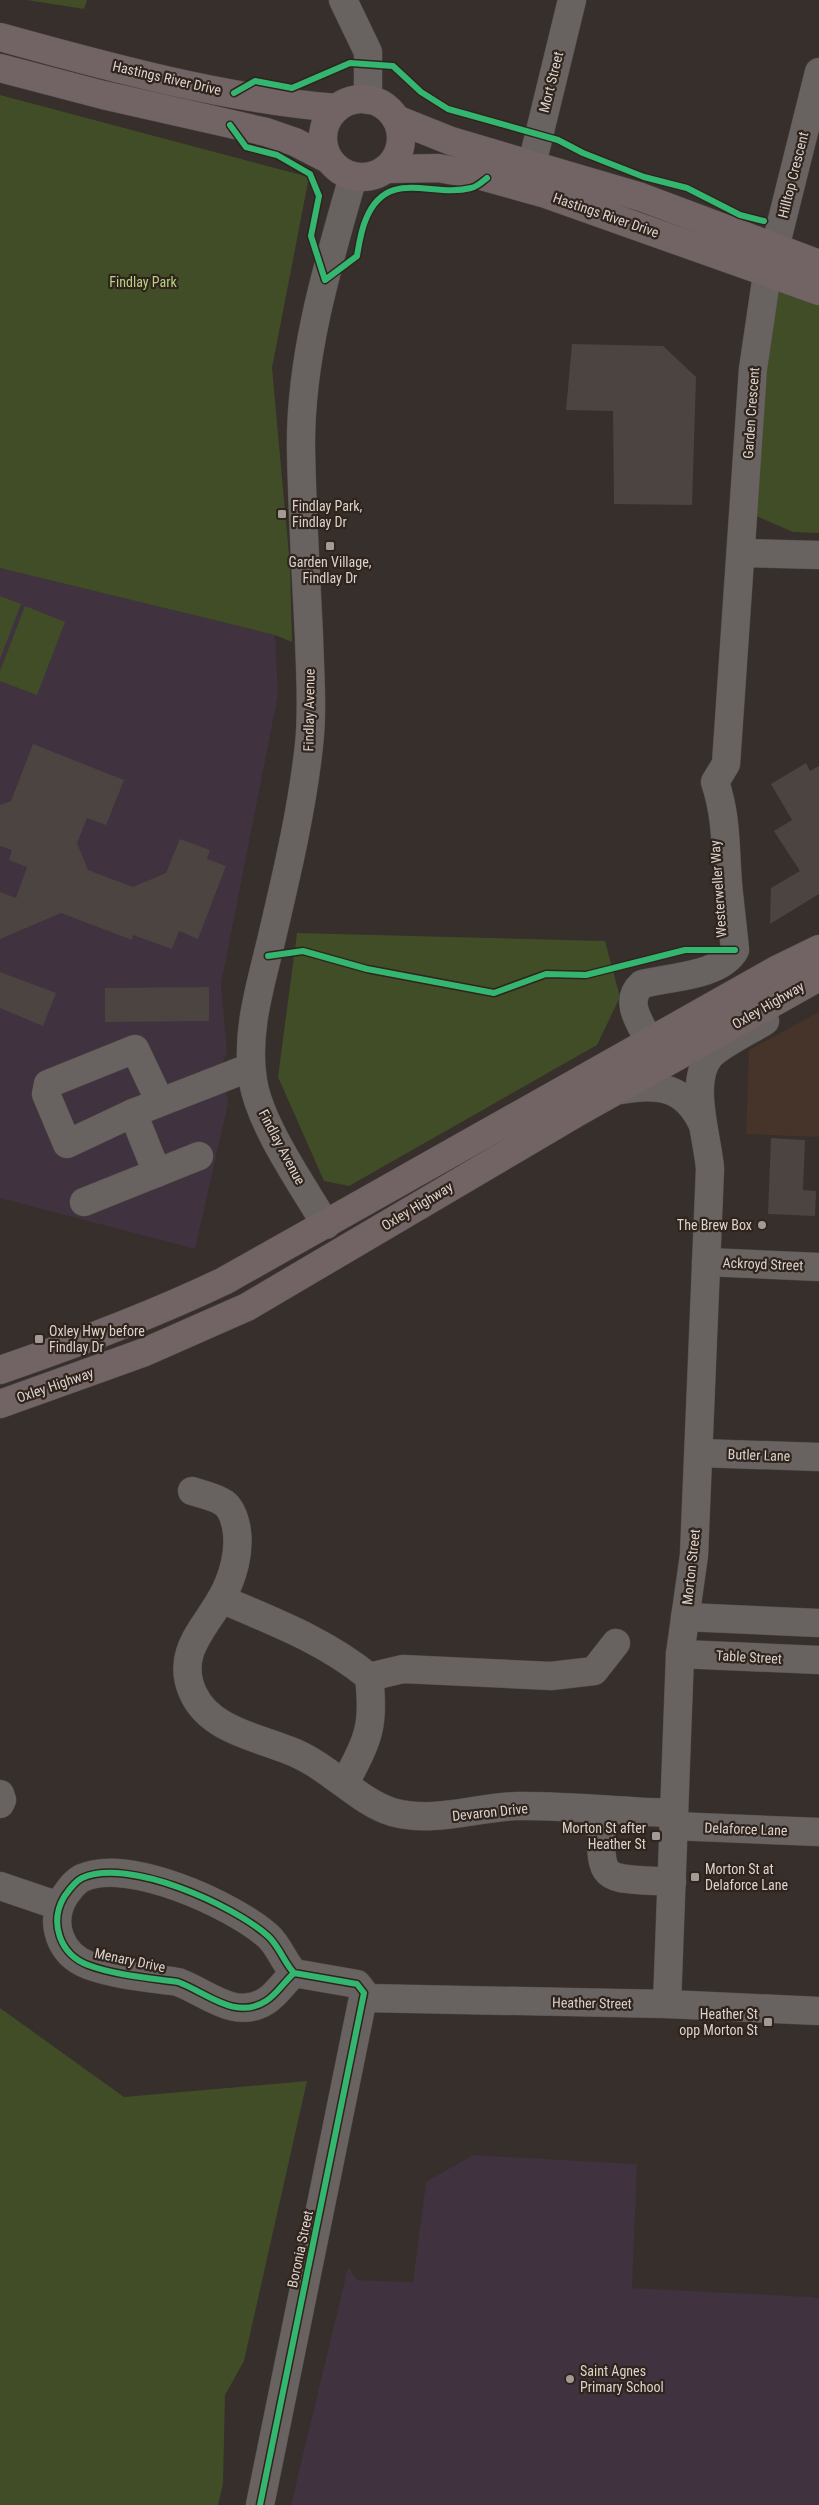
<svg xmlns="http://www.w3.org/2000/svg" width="819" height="2505" viewBox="0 0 819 2505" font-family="'Roboto Condensed',sans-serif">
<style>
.built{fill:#46342b}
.education{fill:#40323e}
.green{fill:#414d26}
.building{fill:#4b4441}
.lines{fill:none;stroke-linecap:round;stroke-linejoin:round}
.minor-casing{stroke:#524c49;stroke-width:29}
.major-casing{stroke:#524c49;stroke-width:29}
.minor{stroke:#686360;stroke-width:28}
.major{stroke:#726464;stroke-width:28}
.cycleway-casing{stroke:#30241d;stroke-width:9}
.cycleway{stroke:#33b770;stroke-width:6}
.poi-dot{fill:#a19a95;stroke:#30241d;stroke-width:2}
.labels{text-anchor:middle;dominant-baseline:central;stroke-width:4.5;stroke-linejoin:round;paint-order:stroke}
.street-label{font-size:14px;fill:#dbd3ce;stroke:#30241d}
.park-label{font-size:14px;fill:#b7d282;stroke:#30241d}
.poi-label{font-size:14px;fill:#dbd3ce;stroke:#30241d;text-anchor:start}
</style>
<rect width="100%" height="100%" fill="#362f2b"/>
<path class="built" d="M 819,1012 L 819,1137 L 746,1134 L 749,1050 Z"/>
<g class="education">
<path d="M 0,568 L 275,635 L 278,695 L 221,984 L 227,1053 L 223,1062 L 228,1104 L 195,1249 L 0,1198 Z"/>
<path d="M 473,2155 L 637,2164 L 632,2288 L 812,2297 L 819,2299 L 819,2505 L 291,2505 L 348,2267 L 357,2280 L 413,2282 L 426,2182 Z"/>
</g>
<g class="green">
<path d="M 27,0 L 87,0 L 84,9 Z"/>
<path d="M 0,95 L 309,177 L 272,368 L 290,566 L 292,642 L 275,635 L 0,568 Z"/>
<path d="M 782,275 L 819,287 L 819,533 L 793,532 L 754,515 L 761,355 Z"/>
<path d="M 0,596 L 21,604 L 0,659 Z"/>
<path d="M 25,606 L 65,622 L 37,695 L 0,681 L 0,671 Z"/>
<path d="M 297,933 L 605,941 L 620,997 L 597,1045 L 349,1186 L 324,1181 L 278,1077 Z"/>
<path d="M 0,2008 L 124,2097 L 307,2081 L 244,2361 L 225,2395 L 223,2484 L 218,2505 L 0,2505 Z"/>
</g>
<g class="building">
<path d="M 572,344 L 663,346 L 696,377 L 692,505 L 614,504 L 613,411 L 566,410 Z"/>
<path d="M 33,744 L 124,780 L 106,825 L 87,818 L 77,843 L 88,870 L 133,887 L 166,873 L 180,839 L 210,850 L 207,859 L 226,866 L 198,939 L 179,931 L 172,949 L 133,935 L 132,940 L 61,913 L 0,939 L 0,892 L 16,898 L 27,867 L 9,860 L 12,850 L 0,846 L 0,805 L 11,801 Z"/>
<path d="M 806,763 L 810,771 L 819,766 L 819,894 L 770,924 L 771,888 L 800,871 L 774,831 L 792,820 L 771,784 Z"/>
<path d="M 0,972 L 56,993 L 43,1026 L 0,1008 Z"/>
<path d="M 209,987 L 209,1021 L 105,1022 L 105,988 Z"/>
<path d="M 771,1138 L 805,1140 L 803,1190 L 816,1191 L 815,1216 L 768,1214 Z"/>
</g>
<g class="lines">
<g class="minor-casing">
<g id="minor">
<path d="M 343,0 L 368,52 L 368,100"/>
<path d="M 532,164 L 572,0"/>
<path d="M 775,248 L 819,72"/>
<path d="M 742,553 L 819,555"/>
<path d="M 650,1042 C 640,1023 623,1001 642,984 C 669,977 721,976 735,950 C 733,928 730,906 728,884 C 725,847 727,818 715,782 L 726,764 L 753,369 L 767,274"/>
<path d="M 621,1090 C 658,1083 685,1087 702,1123"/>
<path d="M 160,1102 L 135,1049 L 48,1084 L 46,1094 L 67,1144 L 133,1113 L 251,1067"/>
<path d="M 133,1113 L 157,1173"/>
<path d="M 84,1202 L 199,1156"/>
<path d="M 326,1225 C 303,1186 260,1125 253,1081 C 245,1032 261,984 272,937 C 287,873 302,810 309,745 C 313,710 310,673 309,637 C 306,574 302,511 301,448 C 300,356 328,264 353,177"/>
<path d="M 706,1262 L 819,1267"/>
<path d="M 700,1453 L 819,1457"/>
<path d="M 192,1491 C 201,1494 216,1497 224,1503 C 231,1508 234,1517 236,1526 C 241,1550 233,1578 221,1599 C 204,1629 175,1654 193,1693 C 209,1729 255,1737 288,1750 C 327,1764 357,1801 392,1812 C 434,1824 476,1807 517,1806 C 569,1805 622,1812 674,1813"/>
<path d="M 221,1599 C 272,1621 326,1641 369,1677 C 375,1727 368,1739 345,1783"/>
<path d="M 685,1617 L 819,1623"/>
<path d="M 680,1654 L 819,1660"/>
<path d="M 369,1677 L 403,1669 L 551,1676 L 594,1671 L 616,1643"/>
<path d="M 0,1794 L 2,1800 L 0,1804"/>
<path d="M 602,1810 C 599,1887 600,1877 672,1882"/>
<path d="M 674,1826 L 819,1832"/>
<path d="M 0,1886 L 59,1906"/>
<path d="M 365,1998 L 667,2004 L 819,2011"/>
<path d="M 667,2004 L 680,1654 L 694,1555 L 710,1169 C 708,1138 688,1082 710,1056 C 720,1045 751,1030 765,1021"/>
<path d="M 260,2505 L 364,1993 L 357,1984 L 294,1973 C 284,1962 279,1946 268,1936 C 233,1905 128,1857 82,1878 C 74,1882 69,1890 64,1897 C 49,1923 60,1954 88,1965 C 114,1975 150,1978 178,1982 C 206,1992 235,2021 266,2001 C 276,1995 284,1982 294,1973"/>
</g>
</g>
<g class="major-casing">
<g id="major">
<path d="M 0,37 C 108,67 225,99 337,108"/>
<path d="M 0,68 L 103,95 L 266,132 L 295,142 L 328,159"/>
<circle cx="362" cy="138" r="39"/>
<path d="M 396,119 L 451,141 L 641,197 L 819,264"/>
<path d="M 387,169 L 438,168 L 478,175 L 546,194 L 819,291"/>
<path d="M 0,1370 C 76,1344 151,1316 224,1281 L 778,969 L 819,949"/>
<path d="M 0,1404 L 145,1352 L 247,1307 L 578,1112 L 819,977"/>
</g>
</g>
<use href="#minor" class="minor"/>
<use href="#major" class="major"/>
<g class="cycleway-casing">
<g id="cycleway">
<path d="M 234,93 L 255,81 L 292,88 L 350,63 L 393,66 L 421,92 L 448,109 L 558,140 L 583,153 L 644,177 L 687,188 L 740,215 L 764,221"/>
<path d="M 230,125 L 246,147 L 277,155 L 310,174 L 319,196 L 311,236 L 325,280 L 357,256 C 359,244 361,230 366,219 C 387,167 432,198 471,188 C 477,187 483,181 487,178"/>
<path d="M 268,956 L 303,951 L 367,969 L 494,993 L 546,974 L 586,975 L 685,950 L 735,950"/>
<path d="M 260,2505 L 364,1993 L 357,1984 L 294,1973 C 284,1962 279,1946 268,1936 C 233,1905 128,1857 82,1878 C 74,1882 69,1890 64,1897 C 49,1923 60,1954 88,1965 C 114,1975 150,1978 178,1982 C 206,1992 235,2021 266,2001 C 276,1995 284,1982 294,1973"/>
</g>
</g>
<use href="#cycleway" class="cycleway"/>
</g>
<g class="poi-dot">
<rect x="277" y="509" width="10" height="10" rx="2.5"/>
<rect x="325" y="541" width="10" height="10" rx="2.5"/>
<circle cx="762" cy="1225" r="5"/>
<rect x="34" y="1334" width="10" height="10" rx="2.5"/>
<rect x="651" y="1831" width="10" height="10" rx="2.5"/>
<rect x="690" y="1872" width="10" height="10" rx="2.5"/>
<rect x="763" y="2017" width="10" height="10" rx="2.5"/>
<circle cx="570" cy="2379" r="5"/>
</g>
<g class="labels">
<g class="street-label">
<text transform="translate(167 78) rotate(13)">Hastings River Drive</text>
<text transform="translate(551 82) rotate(-76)">Mort Street</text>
<text transform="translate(793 175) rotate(-76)">Hilltop Crescent</text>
<text transform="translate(606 215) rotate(19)">Hastings River Drive</text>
<text transform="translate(751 413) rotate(-86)">Garden Crescent</text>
<text transform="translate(309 710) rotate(-89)">Findlay Avenue</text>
<text transform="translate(718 889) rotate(-94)">Westerweller Way</text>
<text transform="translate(768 1005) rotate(-30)">Oxley Highway</text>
<text transform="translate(282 1147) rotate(62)">Findlay Avenue</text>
<text transform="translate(417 1206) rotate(-31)">Oxley Highway</text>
<text transform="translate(763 1264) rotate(2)">Ackroyd Street</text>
<text transform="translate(55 1385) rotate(-19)">Oxley Highway</text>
<text transform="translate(759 1455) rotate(2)">Butler Lane</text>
<text transform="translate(691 1567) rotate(-84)">Morton Street</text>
<text transform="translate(749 1657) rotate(3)">Table Street</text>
<text transform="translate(490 1812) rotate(-6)">Devaron Drive</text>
<text transform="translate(746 1829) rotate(2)">Delaforce Lane</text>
<text transform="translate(130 1960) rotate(12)">Menary Drive</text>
<text transform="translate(592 2003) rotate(1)">Heather Street</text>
<text transform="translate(300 2249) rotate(-78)">Boronia Street</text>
</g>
<g class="park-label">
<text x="143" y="282">Findlay Park</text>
</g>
<g class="poi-label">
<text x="292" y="506">Findlay Park,<tspan x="292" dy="16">Findlay Dr</tspan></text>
<text x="330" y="562" text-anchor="middle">Garden Village,<tspan x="330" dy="16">Findlay Dr</tspan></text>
<text x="752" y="1225" text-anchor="end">The Brew Box</text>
<text x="49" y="1331">Oxley Hwy before<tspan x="49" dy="16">Findlay Dr</tspan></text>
<text x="646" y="1828" text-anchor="end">Morton St after<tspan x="646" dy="16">Heather St</tspan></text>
<text x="705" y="1869">Morton St at<tspan x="705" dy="16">Delaforce Lane</tspan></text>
<text x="758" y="2014" text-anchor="end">Heather St<tspan x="758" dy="16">opp Morton St</tspan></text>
<text x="580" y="2371">Saint Agnes<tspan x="580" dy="16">Primary School</tspan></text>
</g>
</g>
</svg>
